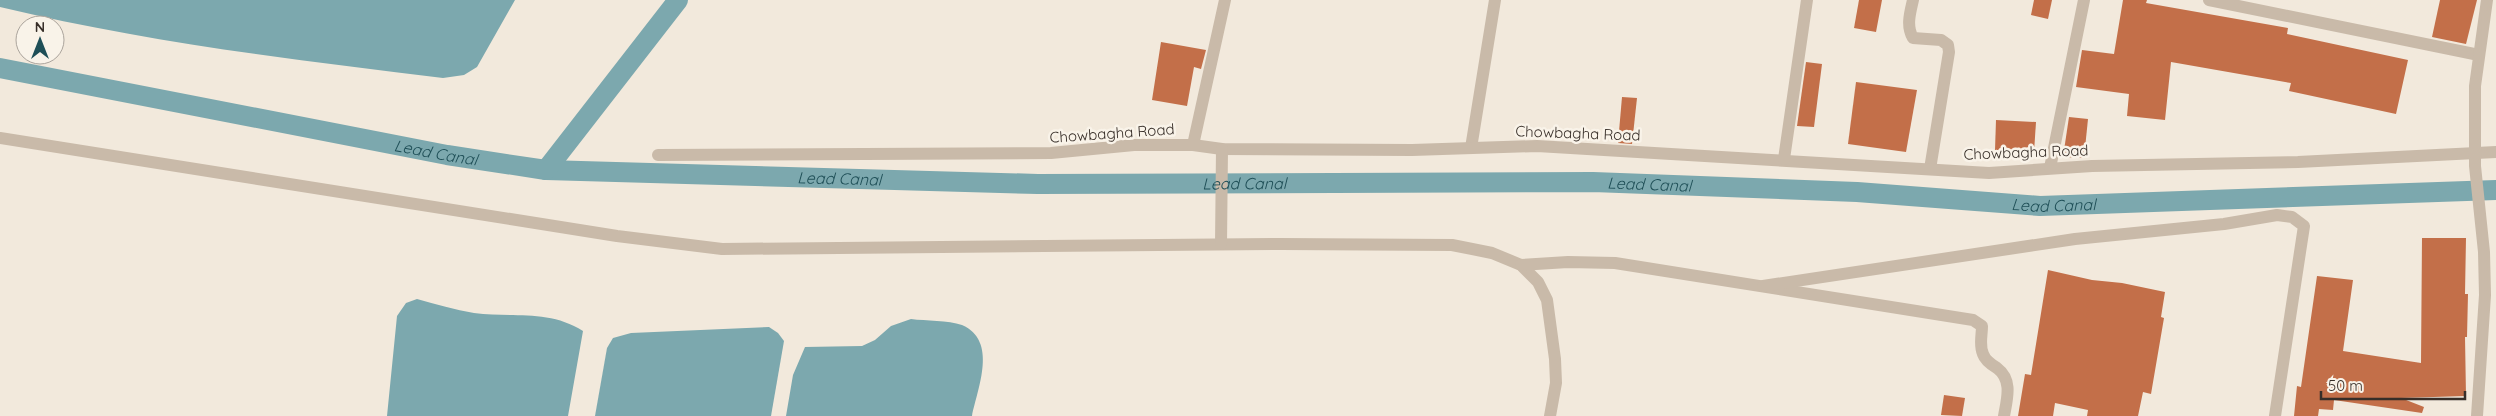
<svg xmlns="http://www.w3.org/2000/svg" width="2496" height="416" viewBox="0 0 2496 416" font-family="Quicksand,sans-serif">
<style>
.water{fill:#7ca8ae}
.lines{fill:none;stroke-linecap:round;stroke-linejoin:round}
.canal{stroke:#7ca8ae;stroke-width:20}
.building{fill:#c36f49}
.minor{stroke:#c9baa9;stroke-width:12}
.labels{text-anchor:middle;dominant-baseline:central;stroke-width:5;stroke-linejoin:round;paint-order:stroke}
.street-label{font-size:15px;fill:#372e28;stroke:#f9f3e9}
.water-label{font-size:16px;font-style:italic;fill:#1f4f57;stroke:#f9f3e9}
</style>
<rect width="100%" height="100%" fill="#f2e9dc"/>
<g class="water">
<path d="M 0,0 L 515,0 L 477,67 L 464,75 L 443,78 C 295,60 145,42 0,7 Z"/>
<path d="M 417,299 C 436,304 455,310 474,313 C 512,318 549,309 583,331 L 568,416 L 387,416 L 397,316 L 406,303 Z"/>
<path d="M 911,319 C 926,321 948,320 962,325 C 998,341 978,387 972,416 L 786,416 L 793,375 L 805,347 L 862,346 L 875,340 L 891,326 Z"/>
<path d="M 769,327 L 778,333 L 784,341 L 771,416 L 595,416 L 607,348 L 613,338 L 631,333 Z"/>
</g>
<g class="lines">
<g class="canal">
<path id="s1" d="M 0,68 L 447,155 L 546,170 L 1038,184 L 1593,182 L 1857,192 L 2040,206 L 2496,190"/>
<path d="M 546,170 L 678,0"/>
</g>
</g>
<g class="building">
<path d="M 1859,0 L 1882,0 L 1876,32 L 1854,28 Z"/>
<path d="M 2034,0 L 2052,0 L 2048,19 L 2031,15 Z"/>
<path d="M 2123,0 L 2147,0 L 2146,3 L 2288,28 L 2287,34 L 2408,60 L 2396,114 L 2289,91 L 2291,83 L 2171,62 L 2165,120 L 2127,116 L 2129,94 L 2076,87 L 2082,50 L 2114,54 Z"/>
<path d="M 2440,0 L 2477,0 L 2466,44 L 2432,37 Z"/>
<path d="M 1161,42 L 1206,50 L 1201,69 L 1194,67 L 1187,106 L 1152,100 Z"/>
<path d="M 1806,62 L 1822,64 L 1814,127 L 1797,126 Z"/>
<path d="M 1856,82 L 1917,90 L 1906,152 L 1848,144 Z"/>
<path d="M 1622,97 L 1637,98 L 1632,144 L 1618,143 Z"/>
<path d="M 2069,117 L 2088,119 L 2084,158 L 2063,157 Z"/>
<path d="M 1996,120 L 2036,122 L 2034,152 L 1995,150 Z"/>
<path d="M 2422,238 L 2466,238 L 2465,294 L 2468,294 L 2467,337 L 2465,337 L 2466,396 L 2401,398 L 2424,407 L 2422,413 L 2334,400 L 2333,410 L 2319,409 L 2318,416 L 2294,416 L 2297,386 L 2301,387 L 2317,276 L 2353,280 L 2343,351 L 2421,363 Z"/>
<path d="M 2048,270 L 2092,280 L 2122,283 L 2165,292 L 2161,317 L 2164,318 L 2151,394 L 2143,392 L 2138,416 L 2087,416 L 2088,410 L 2055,403 L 2053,416 L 2018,416 L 2025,374 L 2031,375 Z"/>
<path d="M 1944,395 L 1965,398 L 1962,416 L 1941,415 Z"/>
</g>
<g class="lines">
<g class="minor">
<path d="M 1913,0 C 1910,13 1906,26 1913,38 L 1941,40 L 1948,45 L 1949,52 L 1930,169"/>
<path d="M 2209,0 L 2479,55"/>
<path d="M 0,138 L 617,236 L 722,249 L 1281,244 L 1452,245 L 1492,253 L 1521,265 L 1538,282 L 1547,300 L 1555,359 L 1556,383 L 1550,416"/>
<path d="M 1193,145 L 1225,0"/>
<path d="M 1471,148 L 1495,0"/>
<path d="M 658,155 L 1051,153 L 1134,145 L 1193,145 L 1222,149 L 1412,150 L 1537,146 L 1989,173 L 2092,166 L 2298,162 L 2496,152"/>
<path d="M 1784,159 L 1807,0"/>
<path d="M 2050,168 L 2084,0"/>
<path d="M 1221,244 L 1222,149"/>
<path d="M 1521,265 L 1568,262 L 1615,263 L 1973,320 L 1982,326 C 1982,336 1979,345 1983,354 C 1985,360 1992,365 1997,368 C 2013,380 2007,399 2004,416"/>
<path d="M 1763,286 L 2075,239 L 2224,224 L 2277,215 L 2292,217 L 2304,226 L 2275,416"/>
<path d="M 2477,416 L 2485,295 L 2484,252 L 2475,166 L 2475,86 L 2487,0"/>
</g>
</g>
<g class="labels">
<g class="street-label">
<text transform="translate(1112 133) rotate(-4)">Chowbagha Road</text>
<text transform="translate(1578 133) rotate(2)">Chowbagha Road</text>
<text transform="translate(2026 152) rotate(-2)">Chowbagha Road</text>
</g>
<g class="water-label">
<text stroke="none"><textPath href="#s1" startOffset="444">Lead Canal</textPath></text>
<text stroke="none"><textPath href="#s1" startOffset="849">Lead Canal</textPath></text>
<text stroke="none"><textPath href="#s1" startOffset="1254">Lead Canal</textPath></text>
<text stroke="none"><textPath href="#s1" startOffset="1659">Lead Canal</textPath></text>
<text stroke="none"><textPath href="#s1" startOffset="2064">Lead Canal</textPath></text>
</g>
</g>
<g transform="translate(40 40)"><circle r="24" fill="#f9f3e9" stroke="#aba49c"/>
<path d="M0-4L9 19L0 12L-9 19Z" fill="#1f4f57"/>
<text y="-8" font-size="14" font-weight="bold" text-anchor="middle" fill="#372e28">N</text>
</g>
<path d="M2321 391v8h144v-8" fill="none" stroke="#372e28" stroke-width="2.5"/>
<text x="2328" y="391" font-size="15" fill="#372e28" stroke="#f9f3e9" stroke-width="4" paint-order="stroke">50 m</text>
</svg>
